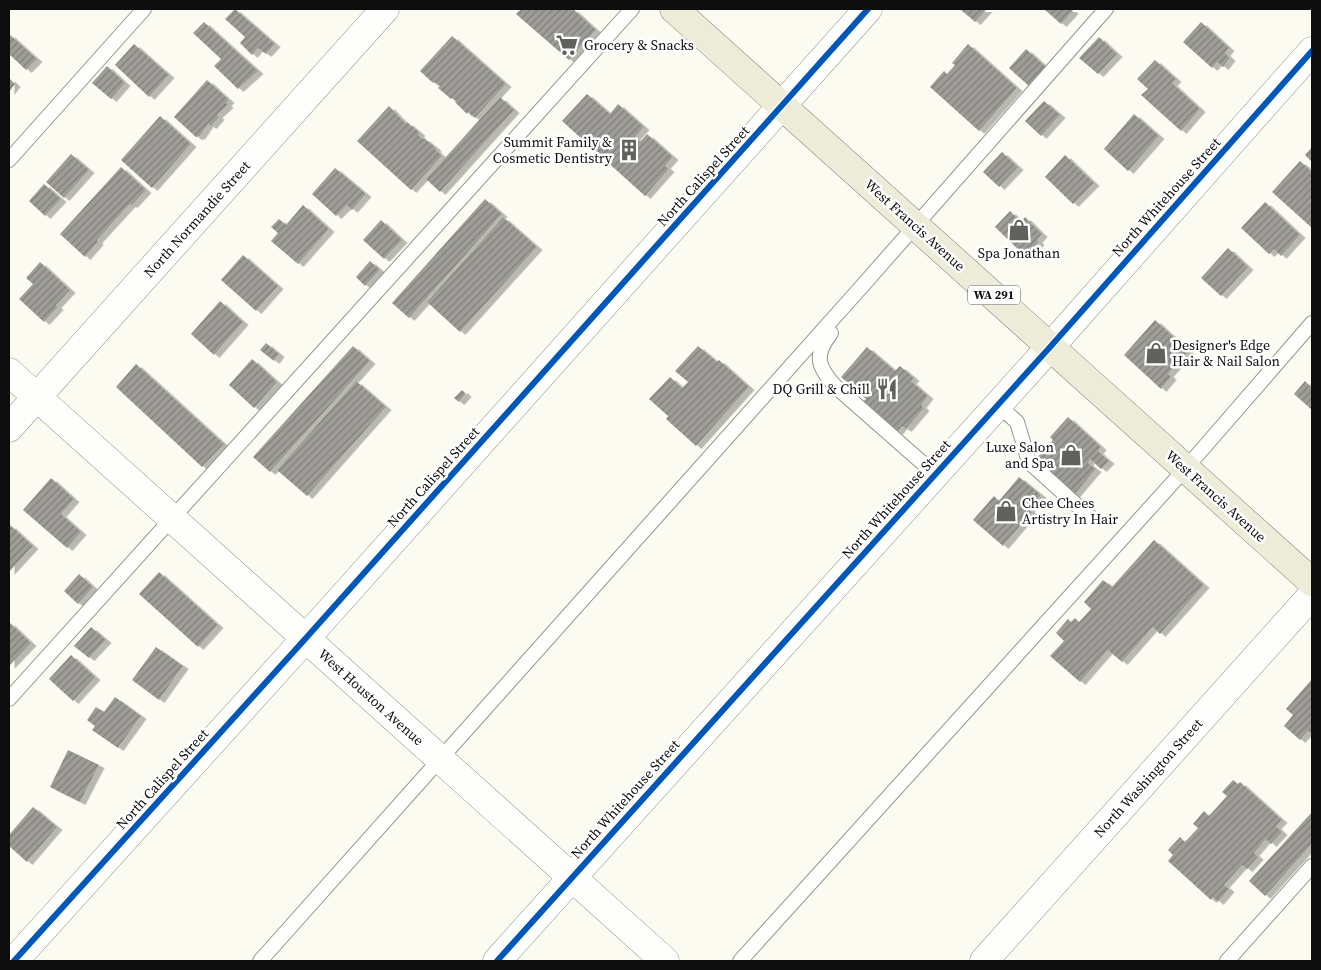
<svg xmlns="http://www.w3.org/2000/svg" width="1321" height="970" viewBox="0 0 1321 970" font-family="'Source Serif 4',serif">
<style>
.building{fill:url(#building-hatch);filter:url(#shadow)}
.lines{fill:none;stroke-linecap:round;stroke-linejoin:round}
.lane-casing{stroke:#949490;stroke-width:16}
.street-casing{stroke:#949490;stroke-width:29}
.primary-casing{stroke:#81817d;stroke-width:29}
.lane{stroke:#fefefd;stroke-width:14}
.street{stroke:#fefefd;stroke-width:28}
.primary{stroke:#edecd8;stroke-width:28}
.cycleway-casing{stroke:#fff;stroke-width:9}
.cycleway{stroke:#0057b8;stroke-width:6}
.labels{text-anchor:middle;dominant-baseline:central;stroke-width:5;stroke-linejoin:round;paint-order:stroke}
.shield{fill:#fff;stroke:#565656;stroke-width:1}
.shield-label{font-size:12px;font-weight:bold;fill:#0d0d0d}
.poi-label{font-size:14px;fill:#0d0d0d;stroke:#fff;text-anchor:start}
.street-label{font-size:14px;fill:#0d0d0d;stroke:#fff}
</style>
<defs>
<pattern id="building-hatch" width="6" height="6" patternUnits="userSpaceOnUse" patternTransform="scale(1.25)"><rect width="6" height="6" fill="#9e9d97"/><path d="M-1 1l2-2M0 6l6-6M5 7l2-2" fill="none" stroke="#7f7e7a"/></pattern>
<filter id="shadow"><feDropShadow dx="5.5" dy="3" stdDeviation="0" flood-color="#0004"/></filter>
</defs>
<rect width="100%" height="100%" fill="#fbfbf1"/>
<g class="building">
<path d="M 235,9 L 275,44 L 266,54 L 258,48 L 252,55 L 240,43 L 245,37 L 225,19 Z"/>
<path d="M 521,9 L 573,9 L 596,30 L 569,60 L 516,14 Z"/>
<path d="M 960,9 L 987,9 L 975,22 Z"/>
<path d="M 1044,9 L 1071,9 L 1073,11 L 1061,24 Z"/>
<path d="M 204,22 L 258,71 L 238,89 L 214,66 L 221,59 L 193,33 Z"/>
<path d="M 1201,22 L 1229,48 L 1225,53 L 1230,58 L 1223,67 L 1217,62 L 1212,68 L 1183,42 Z"/>
<path d="M 9,34 L 37,59 L 26,70 L 9,54 Z"/>
<path d="M 452,36 L 506,84 L 475,118 L 468,112 L 467,114 L 455,102 L 456,101 L 452,98 L 451,99 L 438,88 L 440,86 L 434,82 L 433,83 L 420,71 Z"/>
<path d="M 1099,37 L 1117,54 L 1098,74 L 1079,58 Z"/>
<path d="M 134,44 L 169,75 L 149,97 L 115,65 Z"/>
<path d="M 968,44 L 1017,88 L 979,131 L 930,87 L 944,71 L 947,74 L 955,65 L 952,63 Z"/>
<path d="M 1026,49 L 1047,68 L 1030,87 L 1009,68 Z"/>
<path d="M 1155,60 L 1176,79 L 1172,83 L 1200,109 L 1181,131 L 1141,95 L 1148,89 L 1137,79 Z"/>
<path d="M 107,66 L 125,83 L 111,99 L 92,83 Z"/>
<path d="M 9,78 L 15,84 L 9,92 Z"/>
<path d="M 207,80 L 229,100 L 226,103 L 228,105 L 217,115 L 219,117 L 211,126 L 208,124 L 200,136 L 196,137 L 174,117 Z"/>
<path d="M 587,94 L 610,114 L 618,104 L 644,127 L 635,137 L 640,142 L 647,134 L 673,157 L 665,166 L 669,169 L 645,196 L 562,121 Z"/>
<path d="M 500,97 L 514,110 L 440,192 L 426,179 Z"/>
<path d="M 1044,101 L 1060,115 L 1041,136 L 1025,121 Z"/>
<path d="M 389,106 L 406,124 L 407,122 L 420,133 L 418,135 L 423,139 L 424,138 L 436,148 L 435,149 L 442,156 L 411,190 L 357,141 Z"/>
<path d="M 1134,114 L 1159,136 L 1128,171 L 1104,149 Z"/>
<path d="M 160,116 L 191,144 L 152,188 L 121,160 Z"/>
<path d="M 1312,147 L 1312,162 L 1305,155 Z"/>
<path d="M 1002,152 L 1018,167 L 999,187 L 983,172 Z"/>
<path d="M 71,154 L 89,170 L 64,198 L 46,182 Z"/>
<path d="M 1065,155 L 1094,183 L 1073,204 L 1045,177 Z"/>
<path d="M 1300,161 L 1312,172 L 1312,198 L 1310,201 L 1312,203 L 1312,228 L 1272,192 Z"/>
<path d="M 121,167 L 146,190 L 132,205 L 130,204 L 97,240 L 98,242 L 85,257 L 60,234 Z"/>
<path d="M 335,168 L 366,194 L 352,210 L 347,205 L 336,216 L 312,194 Z"/>
<path d="M 44,184 L 61,199 L 45,216 L 29,201 Z"/>
<path d="M 485,199 L 502,214 L 409,318 L 392,303 Z"/>
<path d="M 1265,202 L 1300,235 L 1281,256 L 1274,249 L 1269,254 L 1241,228 Z"/>
<path d="M 303,205 L 329,229 L 298,264 L 271,241 L 278,233 L 271,227 L 279,219 L 286,225 Z"/>
<path d="M 1010,211 L 1021,222 L 1025,217 L 1042,234 L 1037,240 L 1039,242 L 1032,249 L 1030,247 L 1023,254 L 995,227 Z"/>
<path d="M 503,217 L 537,247 L 460,332 L 427,302 Z"/>
<path d="M 381,220 L 402,240 L 384,259 L 363,240 Z"/>
<path d="M 1228,248 L 1248,267 L 1221,296 L 1201,278 Z"/>
<path d="M 243,255 L 278,286 L 256,311 L 221,280 Z"/>
<path d="M 370,261 L 380,270 L 365,286 L 356,277 Z"/>
<path d="M 40,262 L 70,290 L 56,305 L 58,307 L 44,322 L 19,299 L 33,284 L 26,278 Z"/>
<path d="M 220,301 L 243,322 L 214,355 L 191,334 Z"/>
<path d="M 1155,320 L 1189,351 L 1168,374 L 1171,377 L 1161,389 L 1124,355 Z"/>
<path d="M 266,343 L 279,354 L 274,361 L 260,350 Z"/>
<path d="M 353,346 L 370,361 L 270,472 L 253,457 Z"/>
<path d="M 698,346 L 717,362 L 719,360 L 749,387 L 696,446 L 666,419 L 668,416 L 649,399 L 670,377 L 682,388 L 688,382 L 675,371 Z"/>
<path d="M 867,347 L 895,371 L 900,366 L 914,378 L 911,381 L 928,396 L 921,405 L 924,408 L 906,429 L 902,426 L 897,432 L 862,403 L 866,399 L 841,377 Z"/>
<path d="M 252,359 L 277,382 L 254,408 L 229,385 Z"/>
<path d="M 136,364 L 224,444 L 202,467 L 116,387 Z"/>
<path d="M 356,381 L 386,407 L 307,496 L 277,470 Z"/>
<path d="M 1305,381 L 1312,388 L 1312,410 L 1294,394 Z"/>
<path d="M 462,390 L 466,394 L 459,402 L 454,398 Z"/>
<path d="M 1068,417 L 1101,447 L 1098,451 L 1109,461 L 1101,469 L 1090,459 L 1088,463 L 1096,469 L 1074,495 L 1035,460 L 1053,440 L 1050,437 Z"/>
<path d="M 1019,477 L 1041,495 L 1029,509 L 1032,512 L 1003,546 L 973,520 L 994,496 L 999,501 Z"/>
<path d="M 51,478 L 74,499 L 61,514 L 81,532 L 67,548 L 23,510 Z"/>
<path d="M 10,525 L 33,546 L 9,572 L 9,526 Z"/>
<path d="M 1154,540 L 1204,585 L 1160,634 L 1153,627 L 1122,662 L 1108,650 L 1080,682 L 1050,656 L 1064,641 L 1056,633 L 1068,619 L 1071,622 L 1075,618 L 1079,622 L 1091,609 L 1084,602 L 1103,580 L 1112,587 Z"/>
<path d="M 159,572 L 218,625 L 198,647 L 139,594 Z"/>
<path d="M 79,574 L 93,587 L 78,604 L 64,591 Z"/>
<path d="M 9,622 L 31,643 L 9,666 Z"/>
<path d="M 91,627 L 106,640 L 89,658 L 74,646 Z"/>
<path d="M 156,647 L 183,666 L 159,700 L 132,680 Z"/>
<path d="M 71,655 L 95,677 L 73,701 L 49,679 Z"/>
<path d="M 1312,679 L 1312,734 L 1308,731 L 1300,740 L 1284,726 L 1293,715 L 1286,709 Z"/>
<path d="M 115,697 L 141,716 L 118,748 L 92,730 L 95,726 L 87,720 L 96,707 L 104,712 Z"/>
<path d="M 68,750 L 99,765 L 80,802 L 50,787 Z"/>
<path d="M 1233,780 L 1238,784 L 1240,782 L 1282,820 L 1276,826 L 1282,832 L 1271,844 L 1266,839 L 1254,853 L 1258,857 L 1247,869 L 1242,865 L 1224,885 L 1229,889 L 1218,902 L 1213,897 L 1211,900 L 1168,861 L 1173,855 L 1168,850 L 1180,837 L 1185,842 L 1198,828 L 1193,824 L 1204,811 L 1209,816 L 1227,796 L 1222,792 Z"/>
<path d="M 33,807 L 57,827 L 27,862 L 9,846 L 9,835 Z"/>
<path d="M 1312,812 L 1312,844 L 1265,896 L 1249,881 Z"/>
</g>
<g class="lines">
<g class="lane-casing">
<g id="lane">
<path d="M 9,160 L 144,9"/>
<path d="M 831,333 C 814,355 817,366 835,386 L 935,474"/>
<path d="M 998,405 L 1017,422 L 1029,462 L 1091,518"/>
<path d="M 9,699 L 632,9"/>
<path d="M 260,961 L 864,284 L 1106,9"/>
<path d="M 740,961 L 1186,468 L 1312,323"/>
<path d="M 1227,961 L 1312,866"/>
</g>
</g>
<g class="street-casing">
<g id="street">
<path d="M 9,372 L 665,961"/>
<path d="M 9,428 L 385,9"/>
<path d="M 14,961 L 306,638 L 868,9"/>
<path d="M 497,961 L 1051,346 L 1312,51"/>
<path d="M 984,961 L 1312,595"/>
</g>
</g>
<g class="primary-casing">
<path id="primary" d="M 674,9 L 1312,582"/>
</g>
<use href="#lane" class="lane"/>
<use href="#street" class="street"/>
<use href="#primary" class="primary"/>
<g class="cycleway-casing">
<g id="cycleway">
<path d="M 14,961 L 306,638 L 868,9"/>
<path d="M 497,961 L 1051,346 L 1312,51"/>
</g>
</g>
<use href="#cycleway" class="cycleway"/>
</g>
<defs>
<g id="supermarket-bare" transform="scale(1.725)"><path d="M-6-5.5h2.5l.6 2H6L4.5 2H-2.5L-4.4-4H-6ZM-1.5 3.2a1.3 1.3 0 1 0 .1 0ZM3 3.2a1.3 1.3 0 1 0 .1 0Z" fill="#60605d" stroke="#fff" stroke-width="2.5" paint-order="stroke"/></g>
<g id="building-bare" transform="scale(1.725)"><path d="M-4-6H4V6H1V3H-1V6H-4ZM-2.5-4.3h1.7v1.8h-1.7ZM.8-4.3h1.7v1.8H.8ZM-2.5-1h1.7V.8h-1.7ZM.8-1h1.7V.8H.8Z" fill="#60605d" stroke="#fff" stroke-width="2.5" paint-order="stroke"/></g>
<g id="shop-bare" transform="scale(1.725)"><path d="M-5-2.5h2.3a2.7 3.5 0 0 1 5.4 0H5L5.5 6h-11ZM-1.5-2.5h3a1.5 2.3 0 0 0-3 0Z" fill="#60605d" stroke="#fff" stroke-width="2.5" paint-order="stroke"/></g>
<g id="restaurant-bare" transform="scale(1.725)"><path d="M-5-6h1v4h1v-4h1v4h1v-4h1v5L-1.5 .5V6h-2V.5L-5-1ZM5-6V6H3V1.5H1.5Q1.5-4 5-6Z" fill="#60605d" stroke="#fff" stroke-width="2.5" paint-order="stroke"/></g>
</defs>
<g fill-rule="evenodd">
<use href="#supermarket-bare" x="567" y="45"/>
<use href="#building-bare" x="629" y="150"/>
<use href="#shop-bare" x="1019" y="230"/>
<use href="#shop-bare" x="1156" y="353"/>
<use href="#restaurant-bare" x="887" y="389"/>
<use href="#shop-bare" x="1071" y="455"/>
<use href="#shop-bare" x="1006" y="511"/>
</g>
<g class="labels">
<rect class="shield" x="968" y="285.5" width="52" height="19" rx="4"/>
<g class="shield-label">
<text x="994" y="295">WA 291</text>
</g>
<g class="poi-label">
<text x="584" y="45">Grocery &amp; Snacks</text>
<text x="612" y="142" text-anchor="end">Summit Family &amp;<tspan x="612" dy="16">Cosmetic Dentistry</tspan></text>
<text x="1019" y="253" text-anchor="middle">Spa Jonathan</text>
<text x="1172" y="345">Designer's Edge<tspan x="1172" dy="16">Hair &amp; Nail Salon</tspan></text>
<text x="870" y="389" text-anchor="end">DQ Grill &amp; Chill</text>
<text x="1054" y="447" text-anchor="end">Luxe Salon<tspan x="1054" dy="16">and Spa</tspan></text>
<text x="1022" y="503">Chee Chees<tspan x="1022" dy="16">Artistry In Hair</tspan></text>
</g>
<g class="street-label">
<text transform="translate(703 176) rotate(-48)">North Calispel Street</text>
<text transform="translate(1166 197) rotate(-48)">North Whitehouse Street</text>
<text transform="translate(197 219) rotate(-48)">North Normandie Street</text>
<text transform="translate(915 225) rotate(42)">West Francis Avenue</text>
<text transform="translate(433 477) rotate(-48)">North Calispel Street</text>
<text transform="translate(1216 496) rotate(42)">West Francis Avenue</text>
<text transform="translate(896 499) rotate(-48)">North Whitehouse Street</text>
<text transform="translate(371 697) rotate(42)">West Houston Avenue</text>
<text transform="translate(1148 778) rotate(-48)">North Washington Street</text>
<text transform="translate(162 779) rotate(-48)">North Calispel Street</text>
<text transform="translate(625 799) rotate(-48)">North Whitehouse Street</text>
</g>
</g>
<rect width="1321" height="970" fill="none" stroke="#0d0d0d" stroke-width="20"/>
</svg>
